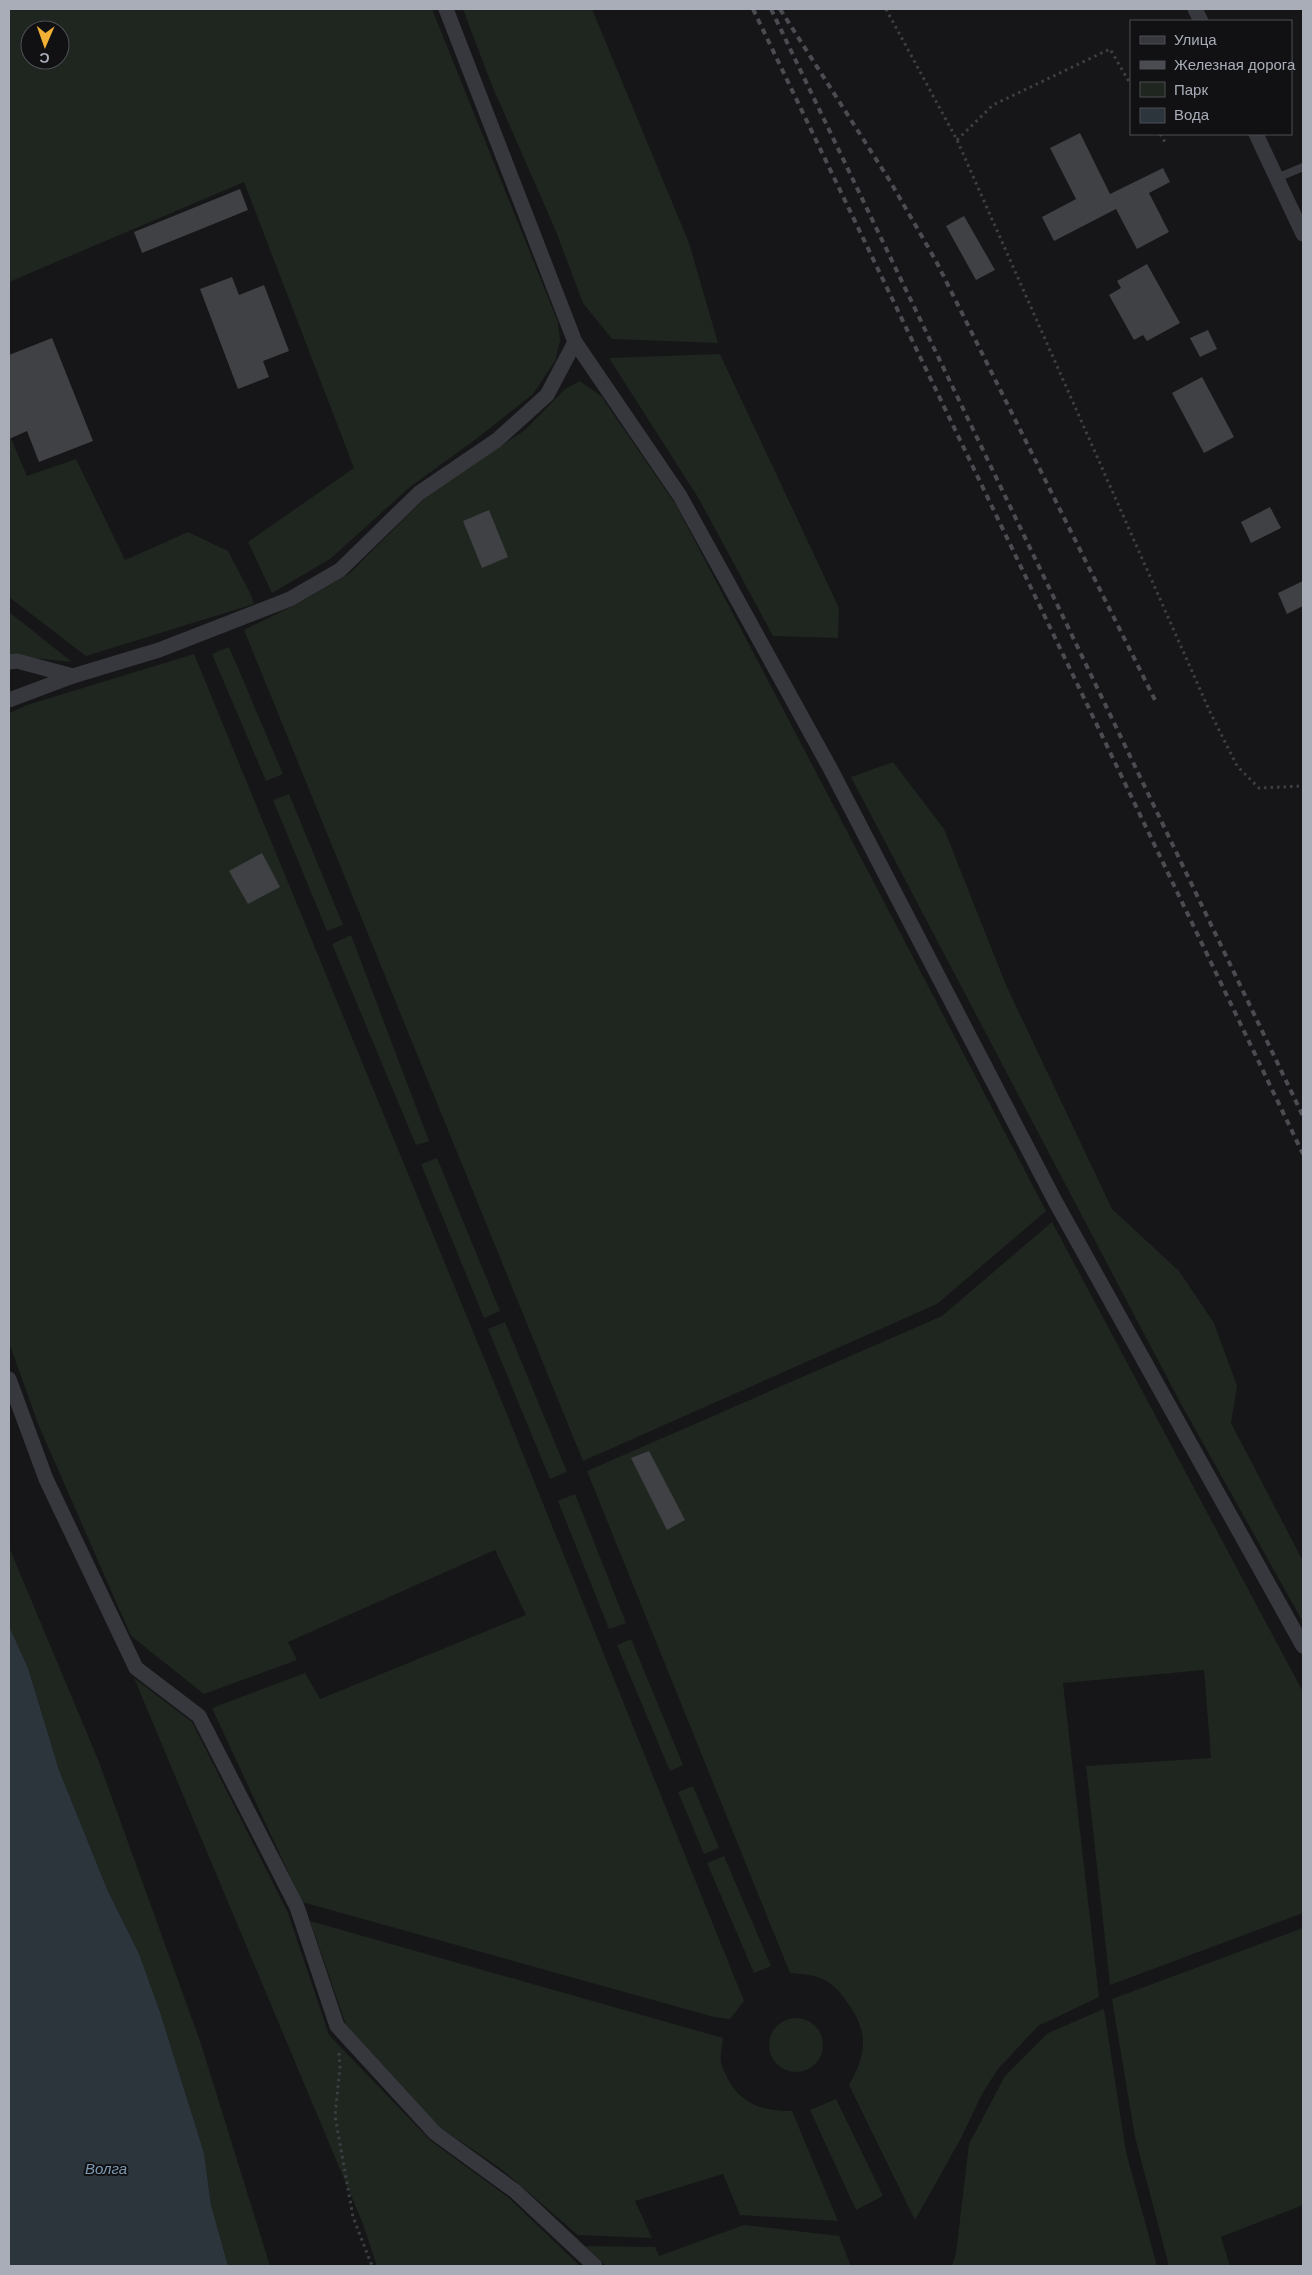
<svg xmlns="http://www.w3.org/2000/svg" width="1312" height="2275" viewBox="0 0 1312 2275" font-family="Helvetica,sans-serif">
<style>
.green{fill:#1e261f;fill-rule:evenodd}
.water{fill:#2c353c}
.building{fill:#404145}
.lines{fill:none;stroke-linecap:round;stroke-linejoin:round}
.path{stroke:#3d3f44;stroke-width:3;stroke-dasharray:2.5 4;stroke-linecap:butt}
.service{stroke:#37383d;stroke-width:8}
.minor{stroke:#37383d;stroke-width:15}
.rail{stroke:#4a4c52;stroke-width:4;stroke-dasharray:6 5;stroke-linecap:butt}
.labels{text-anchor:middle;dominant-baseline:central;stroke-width:4;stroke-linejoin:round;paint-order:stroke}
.water-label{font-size:15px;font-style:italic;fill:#7f9bb3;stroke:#111113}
</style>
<rect width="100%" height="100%" fill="#161618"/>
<g class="green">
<path d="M 9,9 L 432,9 L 558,322 L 560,341 L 555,361 L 533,394 L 476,439 L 410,487 L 330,559 L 272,593 L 248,542 L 354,468 L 244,182 L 9,282 ZM 30,30 L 60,30 L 60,60 L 30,60 Z"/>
<path d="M 463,9 L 592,9 L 689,243 L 718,343 L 612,339 L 583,303 L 555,229 L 491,83 Z"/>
<path d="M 720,354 L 839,608 L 838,638 L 773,636 L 699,499 L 609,358 Z"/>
<path d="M 580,381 L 601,396 L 676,505 L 1046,1211 L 937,1304 L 583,1461 L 244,630 L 297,604 L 350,573 L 430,493 L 525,430 L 565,389 Z"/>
<path d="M 9,434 L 27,476 L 76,459 L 125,560 L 188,532 L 228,551 L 250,593 L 254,604 L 86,656 L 9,597 Z"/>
<path d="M 9,612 L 72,662 L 25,657 L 9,658 Z"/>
<path d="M 229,647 L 283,774 L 266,781 L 212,654 Z"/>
<path d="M 194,654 L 500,1397 L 744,2001 L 730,2019 L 714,2017 L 302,1902 L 212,1708 L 305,1673 L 320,1699 L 526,1615 L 495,1550 L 288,1642 L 297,1660 L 204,1694 L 131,1636 L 39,1426 L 9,1343 L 9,713 L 27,705 Z"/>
<path d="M 893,762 L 944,829 L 1006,985 L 1112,1209 L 1179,1271 L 1214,1323 L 1237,1386 L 1231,1423 L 1303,1561 L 1303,1622 L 1180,1402 L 851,777 Z"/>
<path d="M 289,794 L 343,925 L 327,931 L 273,800 Z"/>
<path d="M 351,935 L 429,1141 L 416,1145 L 332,944 Z"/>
<path d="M 437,1158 L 500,1311 L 484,1318 L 421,1164 Z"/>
<path d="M 1052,1222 L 1303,1692 L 1303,1913 L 1110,1985 L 1086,1766 L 1211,1758 L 1204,1670 L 1063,1683 L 1099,1997 L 1038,2026 L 998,2069 L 982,2094 L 960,2140 L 915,2220 L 849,2085 C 867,2053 869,2032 847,2002 C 840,1991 830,1981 817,1977 C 809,1974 799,1974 790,1973 L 587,1471 L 942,1316 Z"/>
<path d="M 505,1322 L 567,1472 L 550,1479 L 488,1329 Z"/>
<path d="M 575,1494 L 626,1623 L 609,1629 L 558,1501 Z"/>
<path d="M 9,1547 L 99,1762 L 201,2044 L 270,2266 L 228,2266 L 211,2205 L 204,2153 L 160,2012 L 139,1955 L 107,1889 L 59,1770 L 28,1668 L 9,1626 Z"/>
<path d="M 631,1639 L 683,1765 L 670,1771 L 617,1645 Z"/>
<path d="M 134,1678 L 192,1722 L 288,1913 L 329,2035 L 431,2141 L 509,2198 L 580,2266 L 377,2266 L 363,2224 Z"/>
<path d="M 693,1786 L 719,1848 L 704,1854 L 678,1792 Z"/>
<path d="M 724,1856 L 771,1966 L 754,1973 L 707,1863 Z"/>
<path d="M 310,1921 L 723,2038 C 722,2045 720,2055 721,2062 C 732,2099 756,2112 792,2111 L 838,2221 L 740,2215 L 723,2174 L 635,2201 L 652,2238 L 578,2235 L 500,2168 L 439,2127 L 346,2025 Z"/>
<path d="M 1303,1928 L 1303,2205 L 1221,2237 L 1230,2266 L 1169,2266 L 1135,2137 L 1112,1999 Z"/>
<path d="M 1104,2009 L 1126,2152 L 1157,2266 L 952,2266 L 956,2253 L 969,2144 L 1005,2076 L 1048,2033 Z"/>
<circle cx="796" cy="2045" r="27"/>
<path d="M 836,2099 L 883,2196 L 856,2210 L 810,2110 Z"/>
<path d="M 744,2225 L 839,2236 L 851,2266 L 606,2266 L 585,2246 L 655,2247 L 659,2256 Z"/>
</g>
<path class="water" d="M 9,1626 L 28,1668 L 59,1770 L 107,1889 L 139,1954 L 160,2012 L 204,2153 L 211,2205 L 228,2266 L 9,2266 Z"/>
<g class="building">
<path d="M 1080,133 L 1110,194 L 1163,168 L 1170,182 L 1149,193 L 1169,232 L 1137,249 L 1116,209 L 1054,241 L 1042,217 L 1076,199 L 1050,148 Z"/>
<path d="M 240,189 L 248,210 L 142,253 L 134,232 Z"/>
<path d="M 964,216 L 995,270 L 976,280 L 946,226 Z"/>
<path d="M 1147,264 L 1180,323 L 1147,341 L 1143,335 L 1134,340 L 1109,295 L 1121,288 L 1117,281 Z"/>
<path d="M 232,277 L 239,295 L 264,285 L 289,351 L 263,361 L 269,377 L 238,389 L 200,289 Z"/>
<path d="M 1208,330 L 1217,349 L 1200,357 L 1190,338 Z"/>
<path d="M 52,338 L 93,441 L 39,462 L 27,431 L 9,439 L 9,355 Z"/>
<path d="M 1202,377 L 1234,437 L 1204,453 L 1172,393 Z"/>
<path d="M 1270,507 L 1281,528 L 1251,543 L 1241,522 Z"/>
<path d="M 489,510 L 508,557 L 482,568 L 463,521 Z"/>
<path d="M 1303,581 L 1303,606 L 1287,614 L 1278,593 Z"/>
<path d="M 262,853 L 280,887 L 248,904 L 229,871 Z"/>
<path d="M 649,1451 L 685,1520 L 667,1530 L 631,1458 Z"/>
</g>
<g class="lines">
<g class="path">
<path d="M 886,9 L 957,140 L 1210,712 L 1237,766 L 1259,788 L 1303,786"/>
<path d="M 1160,134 L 1165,142"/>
<path d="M 957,140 L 993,105 L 1110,49 L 1131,85"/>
<path d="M 339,2053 L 340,2067 L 335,2116 L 353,2217 L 372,2266"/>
</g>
<path class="service" d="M 1277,178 L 1303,167"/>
<g class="minor">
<path d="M 446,9 L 575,342 L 680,496 L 830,768 L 1055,1201 L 1303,1646"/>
<path d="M 1195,9 L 1201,21"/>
<path d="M 1256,134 L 1303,234"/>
<path d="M 9,662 L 17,661 L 73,676"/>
<path d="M 9,700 L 73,676 L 159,650 L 290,599 L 340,570 L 419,493 L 497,440 L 547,395 L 575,342"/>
<path d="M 9,1379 L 46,1479 L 136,1668 L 199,1716 L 297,1907 L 337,2026 L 435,2133 L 515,2191 L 595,2266"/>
</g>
<g class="rail">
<path d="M 753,9 L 1303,1154"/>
<path d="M 771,9 L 1303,1116"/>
<path d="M 780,9 L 890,181 L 936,261 L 1156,702"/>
</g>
</g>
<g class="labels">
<g class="water-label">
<text x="106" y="2168">Волга</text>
</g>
</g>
<rect width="1312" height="2275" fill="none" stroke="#a8adb8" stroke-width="20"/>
<rect x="1130" y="20" width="162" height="115" fill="#111113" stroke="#4d4f55"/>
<rect x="1140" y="36" width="25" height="8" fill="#37383d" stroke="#4d4f55"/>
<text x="1174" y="45" font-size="15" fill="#a8adb8">Улица</text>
<rect x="1140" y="61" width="25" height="8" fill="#4a4c52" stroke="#4d4f55"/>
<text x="1174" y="70" font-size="15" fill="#a8adb8">Железная дорога</text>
<rect x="1140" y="82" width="25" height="15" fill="#1e261f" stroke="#4d4f55"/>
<text x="1174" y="95" font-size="15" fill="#a8adb8">Парк</text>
<rect x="1140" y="108" width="25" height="15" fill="#2c353c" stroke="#4d4f55"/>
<text x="1174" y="120" font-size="15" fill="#a8adb8">Вода</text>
<g transform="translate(45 45) rotate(182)"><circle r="24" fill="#111113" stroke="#4d4f55"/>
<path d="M0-4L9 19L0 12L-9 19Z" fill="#f2b134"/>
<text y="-8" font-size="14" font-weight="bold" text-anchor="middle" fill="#a8adb8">С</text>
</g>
</svg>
